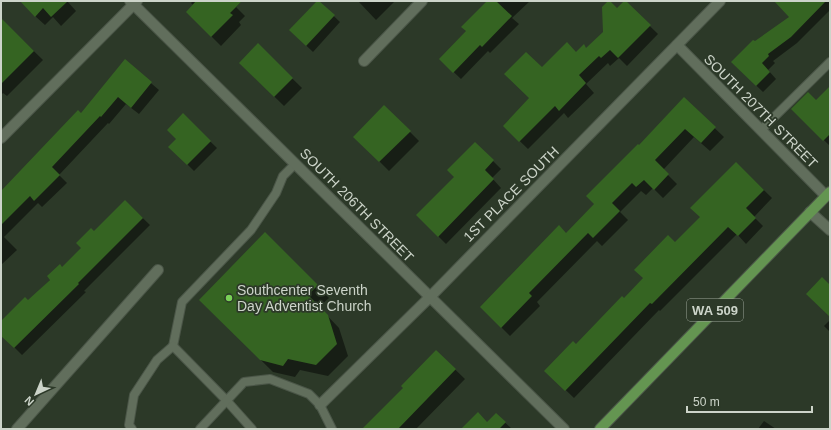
<svg xmlns="http://www.w3.org/2000/svg" width="831" height="430" viewBox="0 0 831 430" font-family="Helvetica,sans-serif">
<style>
.shadow{fill:#0007}
.building{fill:#356422}
.lines{fill:none;stroke-linecap:round;stroke-linejoin:round}
.service-casing{stroke:#4b5648;stroke-width:10}
.minor-casing{stroke:#4b5648;stroke-width:12}
.primary-casing{stroke:#4b5648;stroke-width:12}
.service{stroke:#616e5c;stroke-width:8}
.minor{stroke:#616e5c;stroke-width:10}
.primary{stroke:#649551;stroke-width:10}
.poi-dot{fill:#79d157;stroke:#2c3928;stroke-width:1.5}
.labels{text-anchor:middle;dominant-baseline:central;stroke-width:3.5;stroke-linejoin:round;paint-order:stroke}
.shield{fill:#2c3928;stroke:#9ca699;stroke-width:1}
.shield-label{font-size:13px;font-weight:bold;fill:#ccd4c9}
.street-label{font-size:14px;fill:#ccd4c9;stroke:#2c3928}
.poi-label{font-size:14px;fill:#ccd4c9;stroke:#2c3928;text-anchor:start}
</style>
<rect width="100%" height="100%" fill="#2c3928"/>
<g class="shadow">
<path d="M 31,1 L 67,1 L 76,11 L 61,26 L 53,17 L 45,25 L 35,16 Z"/>
<path d="M 193,1 L 242,1 L 236,7 L 245,16 L 239,22 L 241,25 L 221,46 L 187,12 L 193,5 L 191,3 Z"/>
<path d="M 318,1 L 340,22 L 313,52 L 290,30 Z"/>
<path d="M 358,1 L 395,1 L 376,20 Z"/>
<path d="M 488,1 L 530,1 L 512,18 L 519,24 L 490,53 L 488,51 L 461,79 L 440,59 L 467,31 Z"/>
<path d="M 775,1 L 830,1 L 830,10 L 797,43 L 773,61 L 775,63 L 768,70 L 776,79 L 763,92 L 732,62 L 755,43 L 791,17 Z"/>
<path d="M 625,2 L 658,34 L 627,66 L 619,58 L 610,66 L 608,63 L 586,84 L 594,93 L 568,118 L 564,113 L 528,149 L 504,126 L 530,98 L 542,68 L 587,49 L 604,32 L 617,10 Z"/>
<path d="M 5,23 L 43,60 L 7,96 L 3,93 L 1,95 L 1,27 Z"/>
<path d="M 258,45 L 302,88 L 284,106 L 240,63 Z"/>
<path d="M 125,61 L 159,90 L 139,114 L 126,104 L 109,124 L 108,123 L 59,175 L 67,183 L 42,207 L 38,203 L 4,237 L 17,250 L 1,265 L 1,192 L 78,112 L 81,114 Z"/>
<path d="M 830,87 L 830,146 L 792,109 L 816,101 Z"/>
<path d="M 684,99 L 724,137 L 710,151 L 694,137 L 663,170 L 677,184 L 663,198 L 653,188 L 646,195 L 641,191 L 620,212 L 628,220 L 602,246 L 597,241 L 537,302 L 540,306 L 510,336 L 481,307 L 566,234 L 596,204 L 639,146 Z"/>
<path d="M 384,106 L 419,141 L 389,171 L 355,137 Z"/>
<path d="M 183,115 L 217,148 L 194,171 L 170,147 L 178,139 Z"/>
<path d="M 475,143 L 501,169 L 492,178 L 501,188 L 446,244 L 417,215 L 455,177 Z"/>
<path d="M 736,163 L 772,198 L 754,217 L 763,226 L 746,244 L 737,234 L 660,311 L 659,310 L 574,398 L 546,371 L 576,345 L 624,299 L 701,217 Z"/>
<path d="M 125,201 L 150,225 L 84,291 L 86,292 L 22,355 L 1,334 L 1,323 L 28,302 L 82,248 L 94,233 Z"/>
<path d="M 265,234 L 329,298 L 319,307 L 339,328 L 348,356 L 328,376 L 300,370 L 295,377 L 273,372 L 200,300 Z"/>
<path d="M 830,320 L 830,332 L 824,326 Z"/>
<path d="M 436,351 L 465,379 L 416,429 L 364,429 L 404,388 Z"/>
<path d="M 496,414 L 512,429 L 463,429 L 487,423 Z"/>
<path d="M 764,421 L 776,429 L 758,429 Z"/>
</g>
<g class="building">
<path d="M 20,1 L 68,1 L 51,17 L 43,8 L 35,17 Z"/>
<path d="M 196,1 L 242,1 L 230,13 L 233,15 L 211,37 L 186,12 Z"/>
<path d="M 317,1 L 319,1 L 335,15 L 306,46 L 289,30 Z"/>
<path d="M 487,1 L 496,1 L 512,16 L 482,47 L 480,45 L 453,73 L 439,59 L 466,31 L 461,27 Z"/>
<path d="M 608,1 L 610,1 L 617,8 L 624,1 L 626,1 L 651,25 L 618,58 L 610,50 L 601,58 L 599,56 L 579,75 L 586,83 L 559,111 L 555,106 L 519,142 L 503,126 L 529,98 L 504,74 L 526,52 L 542,67 L 567,42 L 576,52 L 584,44 L 586,48 L 603,32 L 602,7 Z"/>
<path d="M 774,1 L 826,1 L 791,37 L 768,54 L 769,56 L 762,63 L 770,72 L 756,86 L 731,62 L 753,40 L 755,41 L 789,17 Z"/>
<path d="M 1,18 L 34,51 L 1,84 Z"/>
<path d="M 258,43 L 293,78 L 274,97 L 239,63 Z"/>
<path d="M 125,59 L 152,82 L 131,108 L 118,97 L 101,117 L 100,116 L 52,167 L 60,175 L 34,201 L 30,196 L 1,225 L 1,191 L 78,110 L 81,113 Z"/>
<path d="M 830,86 L 830,134 L 823,141 L 791,109 L 808,92 L 816,100 Z"/>
<path d="M 684,97 L 716,127 L 701,143 L 685,129 L 655,160 L 669,174 L 654,190 L 644,180 L 636,187 L 632,183 L 612,203 L 620,211 L 593,238 L 588,233 L 529,293 L 532,296 L 501,328 L 480,307 L 559,225 L 566,233 L 594,204 L 586,196 L 638,144 L 639,145 Z"/>
<path d="M 384,105 L 411,131 L 379,162 L 353,137 Z"/>
<path d="M 183,113 L 211,141 L 187,165 L 168,147 L 176,139 L 167,130 Z"/>
<path d="M 475,142 L 494,160 L 485,170 L 494,179 L 438,237 L 416,215 L 454,177 L 447,170 Z"/>
<path d="M 736,162 L 764,190 L 746,208 L 756,218 L 738,236 L 728,227 L 652,304 L 650,303 L 565,391 L 544,371 L 573,341 L 576,344 L 622,296 L 624,298 L 643,278 L 634,270 L 668,235 L 675,242 L 700,217 L 690,208 Z"/>
<path d="M 125,200 L 143,218 L 78,283 L 79,284 L 14,348 L 1,336 L 1,321 L 25,297 L 28,300 L 50,280 L 47,276 L 60,264 L 62,267 L 81,248 L 76,243 L 91,228 L 94,231 Z"/>
<path d="M 265,232 L 318,285 L 308,295 L 328,315 L 337,344 L 316,365 L 288,359 L 283,366 L 260,360 L 199,300 Z"/>
<path d="M 822,277 L 830,285 L 830,317 L 806,294 Z"/>
<path d="M 436,350 L 456,369 L 398,429 L 362,429 L 403,388 L 401,386 Z"/>
<path d="M 478,412 L 487,422 L 496,413 L 506,422 L 499,429 L 461,429 Z"/>
</g>
<g class="lines">
<g class="service-casing">
<g id="service">
<path d="M 761,130 L 830,62"/>
<path d="M 173,346 L 182,302 L 251,230 L 276,193 L 283,176 L 295,164"/>
<path d="M 132,429 L 129,425 L 134,395 L 157,360 L 173,346 L 226,400 L 252,429"/>
<path d="M 200,429 L 244,382 L 270,379 L 309,394 L 320,405 L 332,429"/>
</g>
</g>
<g class="minor-casing">
<g id="minor">
<path d="M 130,1 L 564,429"/>
<path d="M 677,45 L 826,196"/>
<path d="M 364,61 L 422,1"/>
<path d="M 1,138 L 137,1"/>
<path d="M 810,212 L 830,230"/>
<path d="M 320,405 L 430,297 L 720,1"/>
<path d="M 17,429 L 158,270"/>
</g>
</g>
<g class="primary-casing">
<path id="primary" d="M 600,429 L 830,192"/>
</g>
<use href="#service" class="service"/>
<use href="#minor" class="minor"/>
<use href="#primary" class="primary"/>
</g>
<circle class="poi-dot" cx="229" cy="298" r="4"/>
<g class="labels">
<rect class="shield" x="687" y="299" width="56" height="22" rx="3"/>
<g class="shield-label">
<text x="715" y="310">WA 509</text>
</g>
<g class="street-label">
<text transform="translate(761 111) rotate(45)">SOUTH 207TH STREET</text>
<text transform="translate(511 194) rotate(-45)">1ST PLACE SOUTH</text>
<text transform="translate(357 205) rotate(45)">SOUTH 206TH STREET</text>
</g>
<g class="poi-label">
<text x="237" y="290">Southcenter Seventh<tspan x="237" dy="16">Day Adventist Church</tspan></text>
</g>
</g>
<rect width="831" height="430" fill="none" stroke="#ccd4c9" stroke-width="4"/>
<g transform="translate(36 394) rotate(224)" stroke="#2c3928" stroke-width="3" paint-order="stroke">
<path d="M0-3L7 15L0 10L-7 15Z" fill="#ccd4c9"/>
<text y="-6" font-size="11" font-weight="bold" text-anchor="middle" fill="#ccd4c9">N</text>
</g>
<path d="M687 406v6h125v-6" fill="none" stroke="#ccd4c9" stroke-width="2"/>
<text x="693" y="406" font-size="12" fill="#ccd4c9" stroke="#2c3928" stroke-width="3" paint-order="stroke">50 m</text>
</svg>
